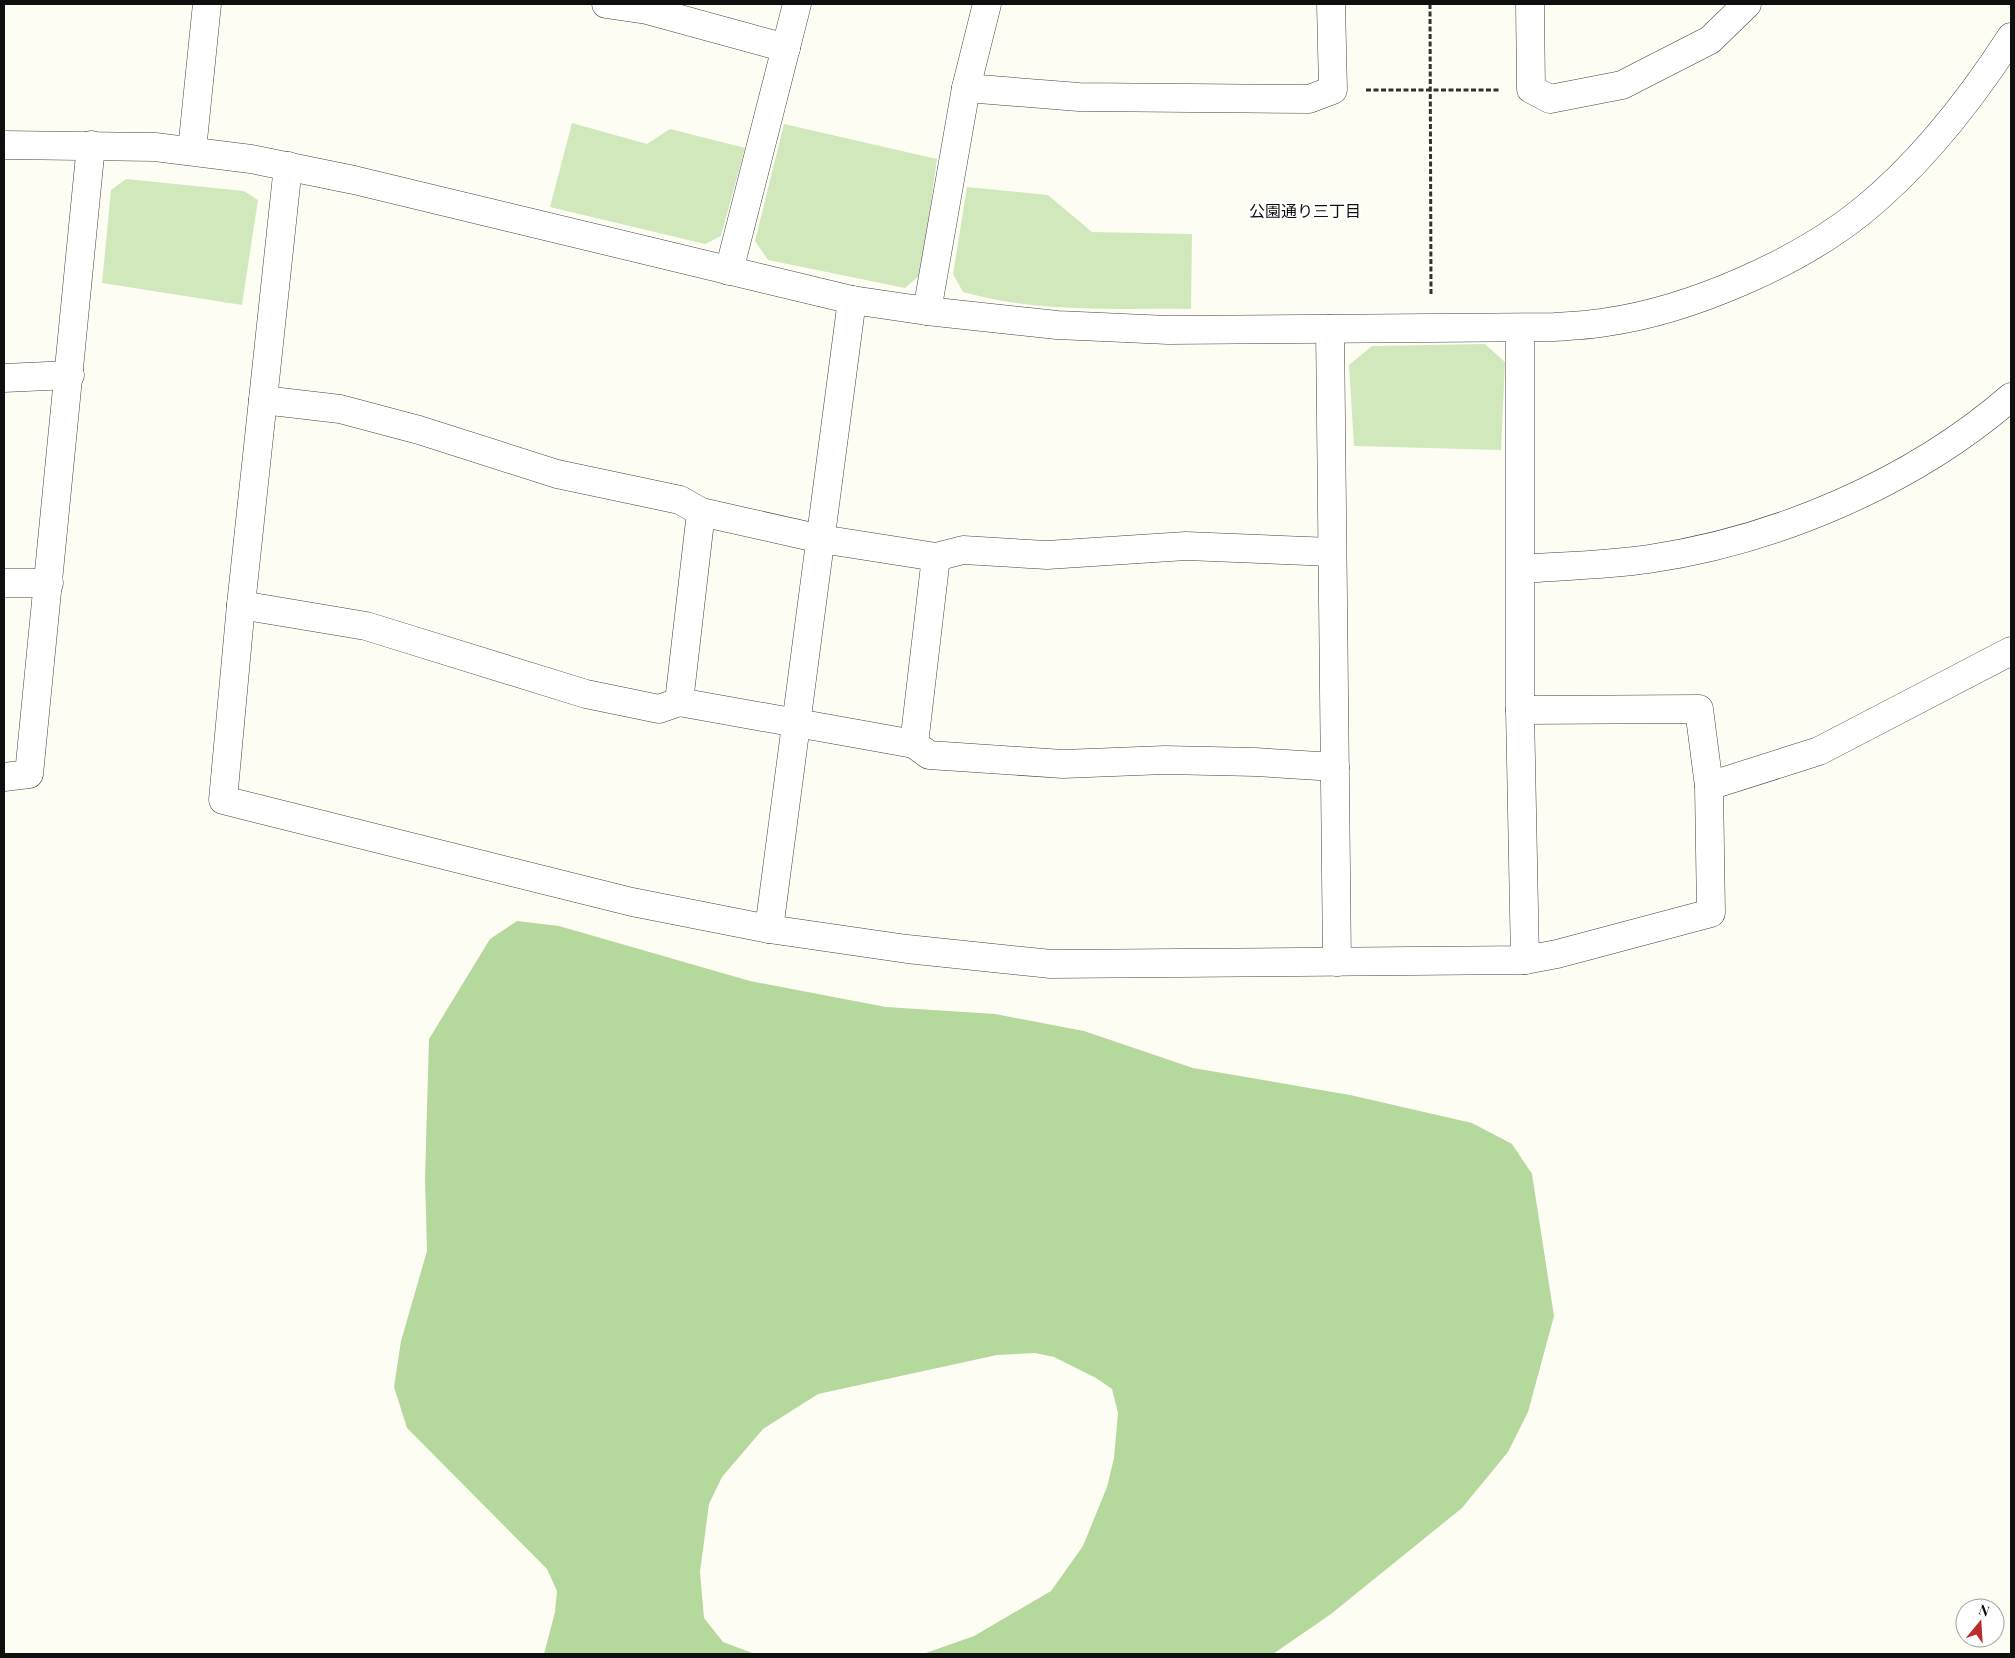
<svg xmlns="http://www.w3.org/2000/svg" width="2015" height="1658" viewBox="0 0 2015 1658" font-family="'Playfair Display','Noto Sans JP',serif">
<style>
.green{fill:#d1e8bd}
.forest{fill:#b5d89d}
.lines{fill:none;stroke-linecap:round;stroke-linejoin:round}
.pedestrian-casing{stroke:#424242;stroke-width:29}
.minor-casing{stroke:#424242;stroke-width:29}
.tertiary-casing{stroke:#424242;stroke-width:29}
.path{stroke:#313131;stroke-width:3;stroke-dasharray:5 2.5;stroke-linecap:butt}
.pedestrian{stroke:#fff;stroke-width:28}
.minor{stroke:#fff;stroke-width:28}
.tertiary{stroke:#fff;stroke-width:28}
.labels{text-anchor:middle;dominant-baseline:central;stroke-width:5;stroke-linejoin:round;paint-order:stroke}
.neighbourhood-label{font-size:16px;fill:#0f0f0f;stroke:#fff}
</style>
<rect width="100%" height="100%" fill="#fefdf3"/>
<g class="green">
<path d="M 572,123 L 647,144 L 670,129 L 745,148 L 721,236 L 705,244 L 550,207 Z"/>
<path d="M 784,124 L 937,159 L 921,274 L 905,288 L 768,260 L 755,241 Z"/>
<path d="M 126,179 L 244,191 L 258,200 L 242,305 L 102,283 L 111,190 Z"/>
<path d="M 967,187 L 1048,195 L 1092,232 L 1192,234 L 1191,309 C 1115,308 1037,313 963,292 L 953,274 Z"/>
<path d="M 1485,344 L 1505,362 L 1501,450 L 1354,446 L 1349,365 L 1372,346 Z"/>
</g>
<path class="forest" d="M 517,921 L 559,926 L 750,981 L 886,1007 L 995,1014 L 1084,1031 L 1193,1068 L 1350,1095 L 1472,1123 L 1512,1144 L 1532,1174 L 1554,1316 L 1528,1412 L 1508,1452 L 1462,1508 L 1331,1614 L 1273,1654 L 923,1654 L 974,1636 L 1051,1591 L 1083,1546 L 1107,1487 L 1114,1458 L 1118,1413 L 1112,1389 L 1096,1378 L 1054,1357 L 1035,1353 L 997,1355 L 818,1394 L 763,1429 L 722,1477 L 709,1504 L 700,1572 L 704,1618 L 723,1642 L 755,1654 L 544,1654 L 555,1612 L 557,1591 L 547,1569 L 407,1428 L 394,1387 L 401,1341 L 427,1251 L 425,1179 L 429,1039 L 490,939 Z"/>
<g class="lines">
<g class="pedestrian-casing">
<g id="pedestrian">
<path d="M 192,150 L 207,4"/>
<path d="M 701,512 L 821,539 L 936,557"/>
<path d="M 679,702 L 914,744"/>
<path d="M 769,929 L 852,300"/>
</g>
</g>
<g class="minor-casing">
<g id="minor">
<path d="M 606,4 L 647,10 L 786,48"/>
<path d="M 1530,4 L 1531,89 L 1550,99 L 1622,85 L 1710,40 L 1747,4"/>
<path d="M 966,88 L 1079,97 L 1309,99 L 1333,90 L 1331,4"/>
<path d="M 288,166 L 241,605 L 223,800 L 632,902 L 769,929 L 907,949 L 1051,964 L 1525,960 L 1557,954 L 1711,913 L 1709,786 L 1699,709 L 1520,710"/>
<path d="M 729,271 L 797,4"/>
<path d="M 927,311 L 966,88 L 987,4"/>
<path d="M 1330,329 L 1337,962"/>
<path d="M 1520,329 L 1520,710 L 1525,960"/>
<path d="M 4,378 L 70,375"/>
<path d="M 1332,552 L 1186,546 L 1047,555 L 963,550 L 936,557 L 914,744 L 929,755 L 1063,764 L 1165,760 L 1255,762 L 1335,767"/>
<path d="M 1521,569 C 1564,566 1607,565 1649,559 C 1778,540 1913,482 2011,397"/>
<path d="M 4,583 L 49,583"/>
<path d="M 241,605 L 366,626 L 586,694 L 659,709 L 679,702 L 701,512 L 680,500 L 557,474 L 419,430 L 340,409 L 263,400"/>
<path d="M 4,777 L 29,774 L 91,145"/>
<path d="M 1709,786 L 1819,751 L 2011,651"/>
</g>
</g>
<g class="tertiary-casing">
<path id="tertiary" d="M 4,145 L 155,147 L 251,159 L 354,180 L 852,300 L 927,311 L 1057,325 L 1168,330 L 1554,327 C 1572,326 1590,325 1607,322 C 1690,310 1796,264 1861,212 C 1919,165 1971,99 2011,37"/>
</g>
<g class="path">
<path d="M 1430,4 L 1431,296"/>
<path d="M 1366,90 L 1499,90"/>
</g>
<use href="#pedestrian" class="pedestrian"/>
<use href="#minor" class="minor"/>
<use href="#tertiary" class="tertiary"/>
</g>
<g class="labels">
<g class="neighbourhood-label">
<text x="1305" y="210">公園通り三丁目</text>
</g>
</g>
<rect width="2015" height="1658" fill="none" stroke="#0f0f0f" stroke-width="10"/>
<g transform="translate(1980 1623) rotate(18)"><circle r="24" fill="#ffffff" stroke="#9f9f9f"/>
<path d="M0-4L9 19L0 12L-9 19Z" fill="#ba2d2e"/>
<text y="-8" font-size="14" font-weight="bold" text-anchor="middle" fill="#0f0f0f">N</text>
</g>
</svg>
